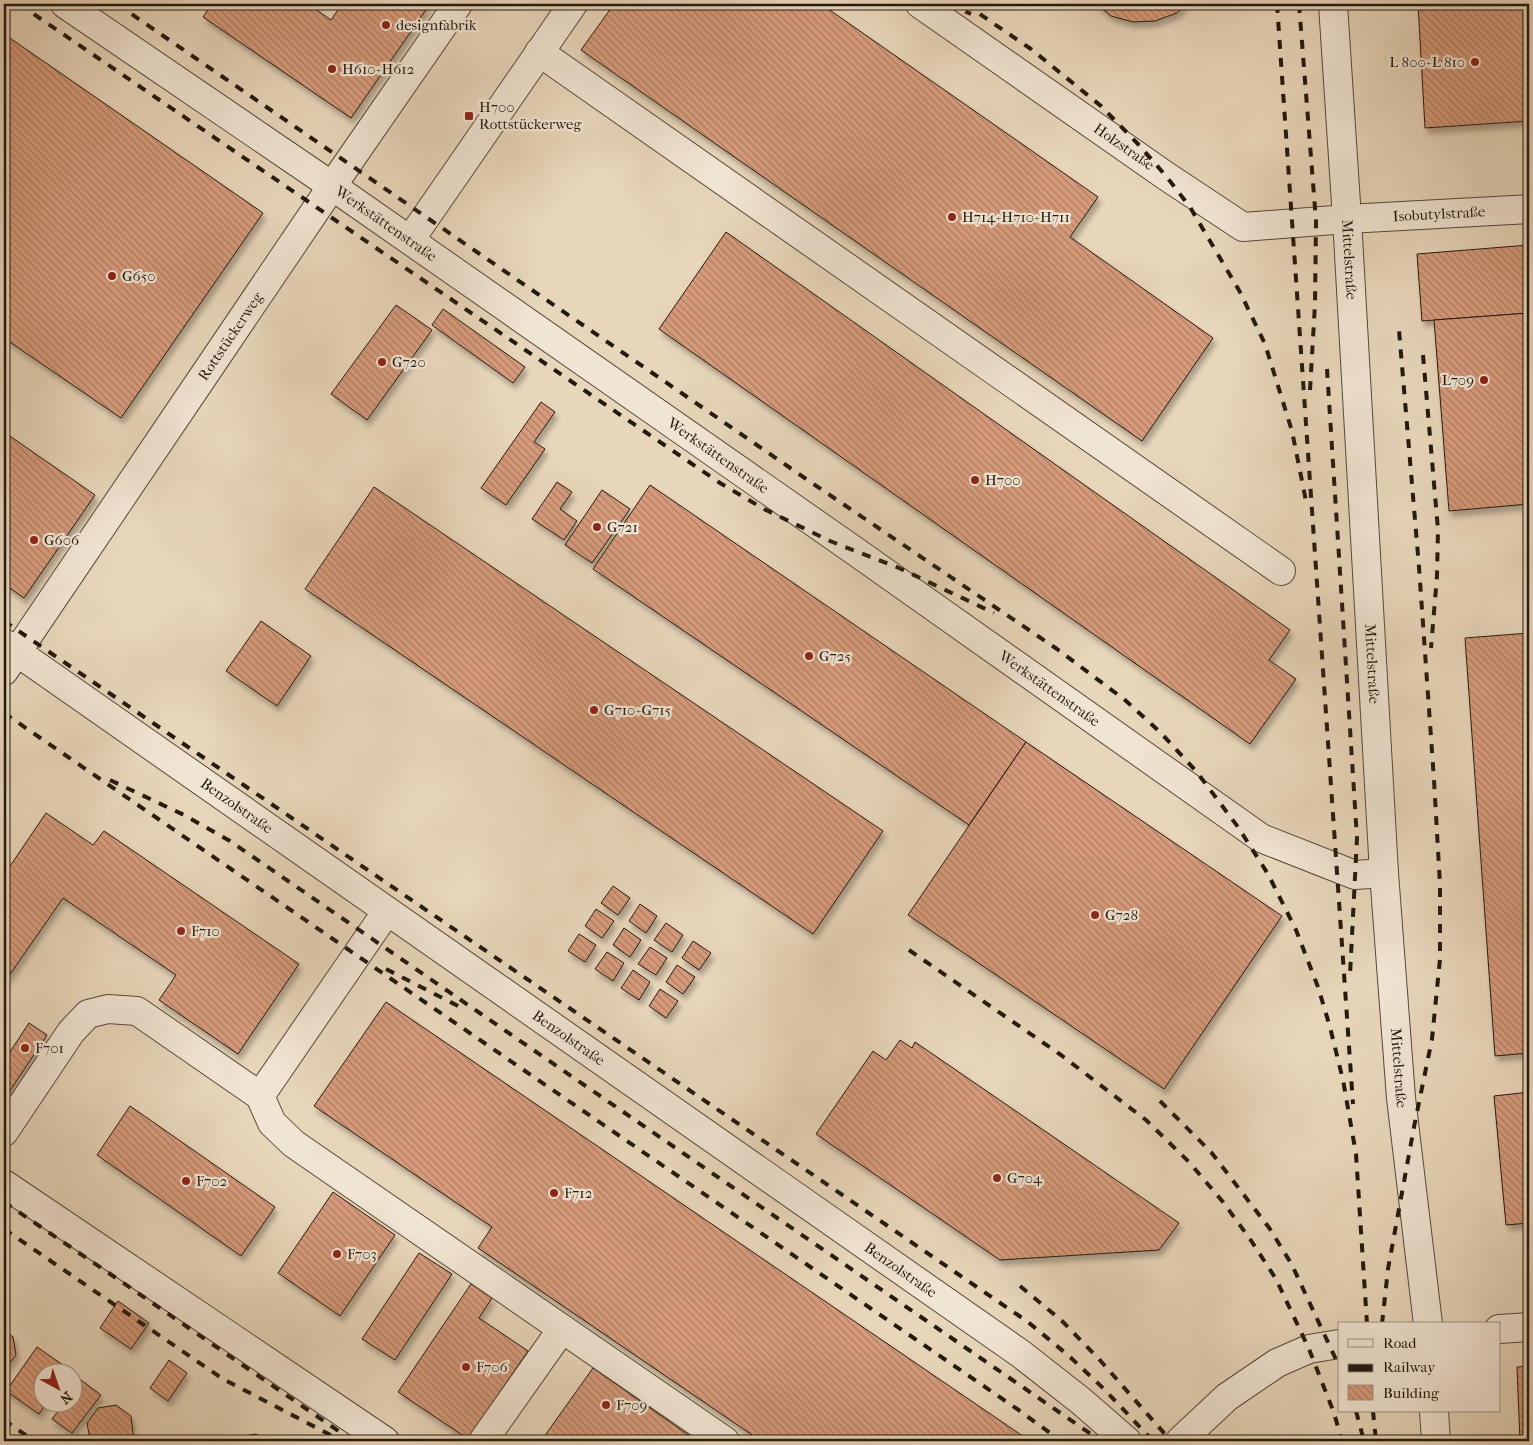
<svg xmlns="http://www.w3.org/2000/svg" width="1533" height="1445" viewBox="0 0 1533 1445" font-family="'IM FELL French Canon',serif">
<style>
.building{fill:url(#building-back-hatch);stroke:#231a0f;filter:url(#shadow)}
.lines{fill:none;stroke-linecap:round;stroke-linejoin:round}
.minor-casing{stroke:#54493a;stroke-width:30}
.minor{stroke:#f0e4d2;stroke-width:28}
.rail{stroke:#231a0f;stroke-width:4;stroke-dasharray:9 9;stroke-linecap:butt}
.poi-dot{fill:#8f2418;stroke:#f0e4d2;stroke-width:2}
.labels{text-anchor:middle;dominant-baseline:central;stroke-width:4.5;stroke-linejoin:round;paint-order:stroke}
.poi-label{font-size:15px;fill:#231a0f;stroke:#f0e4d2;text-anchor:start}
.street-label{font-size:15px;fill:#231a0f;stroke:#f0e4d2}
</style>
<defs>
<pattern id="building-back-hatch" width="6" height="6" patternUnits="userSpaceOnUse" patternTransform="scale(1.25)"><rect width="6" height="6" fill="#d79b7b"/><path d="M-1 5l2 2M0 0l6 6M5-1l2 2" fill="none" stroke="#ae7e63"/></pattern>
<filter id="shadow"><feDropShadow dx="3" dy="5.5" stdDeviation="2.5" flood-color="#0004"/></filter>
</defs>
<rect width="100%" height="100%" fill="#e8d6ba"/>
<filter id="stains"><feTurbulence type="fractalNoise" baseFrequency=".004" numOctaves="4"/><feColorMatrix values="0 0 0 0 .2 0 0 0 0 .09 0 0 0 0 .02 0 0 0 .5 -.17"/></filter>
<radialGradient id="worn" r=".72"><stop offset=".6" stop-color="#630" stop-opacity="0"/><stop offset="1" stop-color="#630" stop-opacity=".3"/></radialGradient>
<g class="building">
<path d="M 212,4 L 308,4 L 331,20 L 342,4 L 430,4 L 351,118 L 203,17 Z"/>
<path d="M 614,4 L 821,4 L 1098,197 L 1070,237 L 1213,338 L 1142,441 L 581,50 Z"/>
<path d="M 1096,4 L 1186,4 L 1177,13 L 1155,21 L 1133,22 L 1111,16 Z"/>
<path d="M 1418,4 L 1529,4 L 1529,121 L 1425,128 Z"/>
<path d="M 4,34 L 263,213 L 121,418 L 4,338 Z"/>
<path d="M 726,232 L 1290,630 L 1269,660 L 1296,679 L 1250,744 L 659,329 Z"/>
<path d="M 1529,245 L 1529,313 L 1422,321 L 1417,254 Z"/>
<path d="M 396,305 L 432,330 L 367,420 L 331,394 Z"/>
<path d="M 443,309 L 525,367 L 513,383 L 432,325 Z"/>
<path d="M 1529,313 L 1529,440 L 1526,440 L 1529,478 L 1529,504 L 1449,511 L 1434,320 Z"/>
<path d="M 541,402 L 555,412 L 534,442 L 545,449 L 506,505 L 481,488 Z"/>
<path d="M 4,432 L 95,495 L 24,598 L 4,584 Z"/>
<path d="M 557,482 L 572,492 L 560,509 L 577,521 L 564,540 L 532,519 Z"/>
<path d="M 650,485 L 1026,742 L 969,825 L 593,569 Z"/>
<path d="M 374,487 L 883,831 L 813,934 L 305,589 Z"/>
<path d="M 602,490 L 630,509 L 592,563 L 565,545 Z"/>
<path d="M 261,621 L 311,656 L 277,706 L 226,671 Z"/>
<path d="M 1529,633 L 1529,1053 L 1495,1056 L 1465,638 Z"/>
<path d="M 1026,742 L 1282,916 L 1164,1089 L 908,915 Z"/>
<path d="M 46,813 L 93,845 L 104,831 L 299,964 L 238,1054 L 159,1000 L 176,975 L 63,898 L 4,983 L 4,875 Z"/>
<path d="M 613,886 L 630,898 L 618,915 L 601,903 Z"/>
<path d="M 640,904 L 657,916 L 646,933 L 629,921 Z"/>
<path d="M 596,909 L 614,921 L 602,938 L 585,926 Z"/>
<path d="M 666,923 L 683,935 L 672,952 L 654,940 Z"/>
<path d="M 624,928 L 641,940 L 630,957 L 613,945 Z"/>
<path d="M 579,934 L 596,945 L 585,962 L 568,951 Z"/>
<path d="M 693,941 L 711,953 L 699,970 L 682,958 Z"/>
<path d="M 650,947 L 667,958 L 656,975 L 638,964 Z"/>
<path d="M 607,952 L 624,963 L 613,981 L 595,969 Z"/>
<path d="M 677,965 L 695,977 L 683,994 L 666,982 Z"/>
<path d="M 633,970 L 650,982 L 639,1000 L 621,988 Z"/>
<path d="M 660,989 L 678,1001 L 666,1018 L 649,1006 Z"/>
<path d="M 386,1002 L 1030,1441 L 761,1441 L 478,1248 L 492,1227 L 314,1106 Z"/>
<path d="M 29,1023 L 47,1035 L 7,1095 L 4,1093 L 4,1061 Z"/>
<path d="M 900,1040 L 912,1048 L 915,1042 L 1179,1223 L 1159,1250 L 1000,1260 L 816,1134 L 873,1051 L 886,1060 Z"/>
<path d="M 1529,1092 L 1529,1223 L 1506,1225 L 1494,1096 Z"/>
<path d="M 130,1106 L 275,1207 L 241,1256 L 97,1155 Z"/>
<path d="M 333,1192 L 395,1235 L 340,1316 L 278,1273 Z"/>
<path d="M 419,1253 L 452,1274 L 395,1360 L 362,1339 Z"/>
<path d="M 471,1284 L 492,1298 L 479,1318 L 528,1351 L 468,1439 L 398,1392 Z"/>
<path d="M 118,1301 L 149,1323 L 131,1349 L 100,1328 Z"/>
<path d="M 4,1330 L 13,1337 L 16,1355 L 4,1370 Z"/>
<path d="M 37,1347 L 70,1370 L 68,1372 L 42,1372 L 42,1402 L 47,1402 L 39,1414 L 6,1391 Z"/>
<path d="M 169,1360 L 187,1373 L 168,1401 L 150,1388 Z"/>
<path d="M 1529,1366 L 1529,1441 L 1520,1441 L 1517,1367 Z"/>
<path d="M 593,1368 L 697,1441 L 541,1441 Z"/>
<path d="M 81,1380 L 101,1395 L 72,1433 L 52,1419 L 65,1402 L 72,1402 L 72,1392 Z"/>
<path d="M 116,1405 L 131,1416 L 133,1434 L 128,1441 L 91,1441 L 90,1440 L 87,1423 L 98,1408 Z"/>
<path d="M 256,1434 L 265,1441 L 235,1441 L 238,1437 Z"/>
<path d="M 1256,1435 L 1261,1441 L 1248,1441 Z"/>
</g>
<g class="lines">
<g class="minor-casing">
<g id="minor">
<path id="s1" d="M 65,4 L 332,186 L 852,549 L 1261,838 L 1355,875 L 1384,873"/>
<path id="s2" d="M 920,4 L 1166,176 L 1243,227 L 1347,219 L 1529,209"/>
<path id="s3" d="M 1333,4 L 1347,219 L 1384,873 L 1401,1098 L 1428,1324"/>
<path d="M 539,52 L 1281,571"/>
<path d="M 410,240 L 573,4"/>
<path id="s4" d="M 4,643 L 1021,1354 L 1081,1401 L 1127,1441"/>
<path id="s5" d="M 4,671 L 332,186 L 458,4"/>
<path d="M 387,911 L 260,1096 L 272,1123 L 294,1144 L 725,1441"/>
<path d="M 4,1132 L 71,1032 L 88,1014 L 108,1009 L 137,1011 L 260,1096"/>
<path d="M 4,1184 L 385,1441"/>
<path d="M 1499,1329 L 1529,1327"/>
<path d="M 1434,1411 L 1436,1441"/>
<path d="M 483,1441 L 562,1329"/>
<path d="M 1180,1441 L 1227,1397 L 1277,1363 L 1309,1349 L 1339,1344"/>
</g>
</g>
<use href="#minor" class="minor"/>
<g class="rail">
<path d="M 19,4 L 720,483 L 764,509 L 830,541 L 899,568 L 994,613"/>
<path d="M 117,4 L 812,483 L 1057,649 L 1125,700 L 1160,732 L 1196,771 L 1238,827 L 1268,874 L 1296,930 L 1318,987 L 1330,1027 L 1343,1080 L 1356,1154 L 1367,1324"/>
<path d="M 949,4 L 971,14"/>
<path d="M 965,4 L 1031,49 L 1101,106 L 1138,144 L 1166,176 L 1190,207 L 1240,292 L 1265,344 L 1292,431 L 1306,501"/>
<path d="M 1277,4 L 1353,1104"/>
<path d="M 1299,4 L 1316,221 L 1315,304 L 1310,390"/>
<path d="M 1423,355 L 1438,530 L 1437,576 L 1431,648"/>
<path d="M 1327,369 L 1357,838 L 1350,975"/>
<path d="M 4,621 L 1028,1322 L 1069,1356 L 1104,1389 L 1153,1441"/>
<path d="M 4,713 L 1020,1411 L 1061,1441"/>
<path d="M 110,780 L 184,815 L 230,841 L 1101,1441"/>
<path d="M 909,950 L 1061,1055 L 1146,1120 L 1189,1162 L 1223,1202 L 1250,1239 L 1276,1279 L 1309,1349 L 1334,1413 L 1342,1441"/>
<path d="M 386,969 L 460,1007"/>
<path d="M 1160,1101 L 1211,1152 L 1270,1229 L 1292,1265 L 1339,1366"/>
<path d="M 4,1202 L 119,1280 L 353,1441"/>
<path d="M 4,1229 L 223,1379 L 340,1440"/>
<path d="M 1020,1286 L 1062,1321 L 1098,1358 L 1171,1441"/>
<path d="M 1382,1324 L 1388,1269 L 1414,1127 L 1432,1039 L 1440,959 L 1440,885 L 1434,780 L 1419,567 L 1399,330"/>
<path d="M 1356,1411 L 1364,1441"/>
<path d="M 1373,1411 L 1376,1441"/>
<path d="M 4,1420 L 34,1441"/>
</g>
</g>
<g class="poi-dot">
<circle cx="386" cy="25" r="5"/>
<circle cx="1475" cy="62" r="5"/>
<circle cx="332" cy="69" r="5"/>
<rect x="464" y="111" width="10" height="10" rx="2.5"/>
<circle cx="952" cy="217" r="5"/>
<circle cx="112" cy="276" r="5"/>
<circle cx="382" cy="362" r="5"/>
<circle cx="1484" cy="380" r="5"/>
<circle cx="975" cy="480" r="5"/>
<circle cx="597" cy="527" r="5"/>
<circle cx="34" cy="540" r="5"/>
<circle cx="809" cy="656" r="5"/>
<circle cx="594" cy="710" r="5"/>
<circle cx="1095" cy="915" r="5"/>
<circle cx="181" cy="931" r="5"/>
<circle cx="25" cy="1048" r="5"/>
<circle cx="997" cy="1178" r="5"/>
<circle cx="186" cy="1181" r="5"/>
<circle cx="554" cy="1193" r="5"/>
<circle cx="337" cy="1254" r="5"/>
<circle cx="466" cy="1367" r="5"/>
<circle cx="606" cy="1405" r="5"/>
</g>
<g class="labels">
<g class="poi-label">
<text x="396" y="25">designfabrik</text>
<text x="1465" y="62" text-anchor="end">L 800+L 810</text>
<text x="342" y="69">H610+H612</text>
<text x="479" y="107">H700<tspan x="479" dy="17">Rottstückerweg</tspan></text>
<text x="962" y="217">H714+H710+H711</text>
<text x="122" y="276">G650</text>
<text x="392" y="362">G720</text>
<text x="1474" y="380" text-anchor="end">L709</text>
<text x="985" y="480">H700</text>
<text x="607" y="527">G721</text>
<text x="44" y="540">G606</text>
<text x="819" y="656">G725</text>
<text x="604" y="710">G710+G715</text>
<text x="1105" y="915">G728</text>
<text x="191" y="931">F710</text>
<text x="35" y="1048">F701</text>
<text x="1007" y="1178">G704</text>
<text x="196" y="1181">F702</text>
<text x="564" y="1193">F712</text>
<text x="347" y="1254">F703</text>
<text x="476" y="1367">F706</text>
<text x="616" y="1405">F709</text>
</g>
<g class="street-label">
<text stroke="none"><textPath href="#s2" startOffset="249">Holzstraße</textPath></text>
<text stroke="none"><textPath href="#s2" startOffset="589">Isobutylstraße</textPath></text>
<text stroke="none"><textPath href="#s1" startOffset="389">Werkstättenstraße</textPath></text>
<text stroke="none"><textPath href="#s3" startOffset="256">Mittelstraße</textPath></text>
<text stroke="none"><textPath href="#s5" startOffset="404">Rottstückerweg</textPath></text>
<text stroke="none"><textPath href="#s1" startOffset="794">Werkstättenstraße</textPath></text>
<text stroke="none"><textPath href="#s3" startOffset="661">Mittelstraße</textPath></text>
<text stroke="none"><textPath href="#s1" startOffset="1199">Werkstättenstraße</textPath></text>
<text stroke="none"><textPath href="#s4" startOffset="284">Benzolstraße</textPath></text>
<text stroke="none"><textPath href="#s4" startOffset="689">Benzolstraße</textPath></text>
<text stroke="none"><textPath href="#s3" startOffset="1066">Mittelstraße</textPath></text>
<text stroke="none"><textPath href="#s4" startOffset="1094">Benzolstraße</textPath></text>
</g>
</g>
<rect width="1533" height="1445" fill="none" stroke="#e8d6ba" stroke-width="20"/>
<rect x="5" y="5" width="1523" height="1435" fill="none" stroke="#231a0f" stroke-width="2.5"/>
<rect x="10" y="10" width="1513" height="1425" fill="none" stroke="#231a0f"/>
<rect x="1338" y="1322" width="162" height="90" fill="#f0e4d2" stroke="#9e9384"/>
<rect x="1348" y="1339" width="25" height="8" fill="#f0e4d2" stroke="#9e9384"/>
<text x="1383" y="1348" font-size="15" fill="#231a0f">Road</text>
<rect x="1348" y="1364" width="25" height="8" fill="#231a0f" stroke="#9e9384"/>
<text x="1383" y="1372" font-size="15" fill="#231a0f">Railway</text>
<rect x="1348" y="1385" width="25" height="15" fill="url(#building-back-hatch)" stroke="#9e9384"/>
<text x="1383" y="1398" font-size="15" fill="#231a0f">Building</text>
<g transform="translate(58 1388) rotate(140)"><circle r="24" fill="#f0e4d2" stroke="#9e9384"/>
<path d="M0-4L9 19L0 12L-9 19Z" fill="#8f2418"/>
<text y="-8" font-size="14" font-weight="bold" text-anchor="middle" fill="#231a0f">N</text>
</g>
<rect width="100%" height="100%" filter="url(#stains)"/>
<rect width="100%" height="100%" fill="url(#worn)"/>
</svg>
